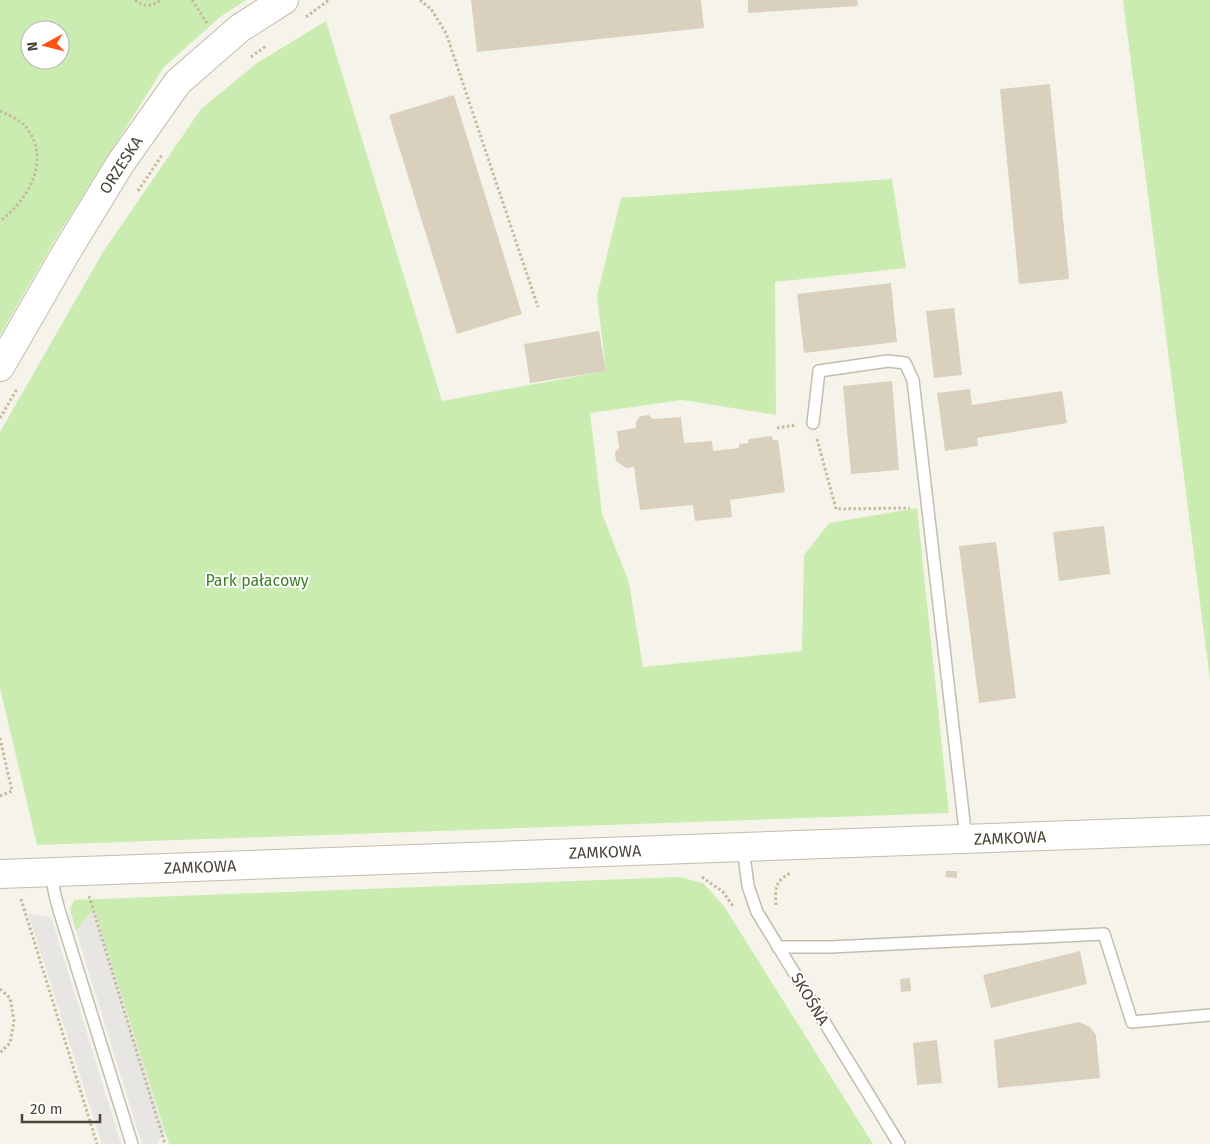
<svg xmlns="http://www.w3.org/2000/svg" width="1210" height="1144" viewBox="0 0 1210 1144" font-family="'Fira Sans',sans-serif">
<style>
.green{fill:#cbecb1;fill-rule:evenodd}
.parking{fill:#e7e6e2}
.building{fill:#d9d1be}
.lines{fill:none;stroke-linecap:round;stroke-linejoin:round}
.service-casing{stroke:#c2bdac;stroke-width:14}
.tertiary-casing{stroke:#c2bdac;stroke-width:30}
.path{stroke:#c5bb9c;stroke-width:3;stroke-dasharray:2.5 2.5;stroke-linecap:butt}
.service{stroke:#fff;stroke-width:11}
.tertiary{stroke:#fff;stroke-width:28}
.labels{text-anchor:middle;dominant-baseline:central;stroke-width:4;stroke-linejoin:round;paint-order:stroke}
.street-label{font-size:16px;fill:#4b4537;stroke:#fff}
.park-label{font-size:16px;fill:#3e8225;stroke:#fff}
</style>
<rect width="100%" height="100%" fill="#f6f4ea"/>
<g class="green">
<path d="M 0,0 L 246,0 L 220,17 L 164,67 L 55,240 L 0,335 ZM 30,30 L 60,30 L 60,60 L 30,60 Z"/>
<path d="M 1123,0 L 1210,0 L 1210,680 Z"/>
<path d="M 326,21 L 442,401 L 606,371 L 597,296 L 621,198 L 892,179 L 906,268 L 775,282 L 776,415 L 682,400 L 590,413 L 602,513 L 629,583 L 643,667 L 802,651 L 804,555 L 829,523 L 917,508 L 949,813 L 37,845 L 0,688 L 0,432 L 103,252 L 201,109 L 257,63 Z"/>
<path d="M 679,877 L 703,883 L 724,906 L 873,1144 L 169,1144 L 94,909 L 76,931 L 70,909 L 74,900 Z"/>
</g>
<g class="parking">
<path d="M 94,909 L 165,1133 L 157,1144 L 142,1144 L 76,931 Z"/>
<path d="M 28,913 L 51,917 L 121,1144 L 102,1144 Z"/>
</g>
<g class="building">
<path d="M 471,0 L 701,0 L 704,28 L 477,52 Z"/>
<path d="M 748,0 L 857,0 L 858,6 L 748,13 Z"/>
<path d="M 1050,84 L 1069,279 L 1019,284 L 1000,89 Z"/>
<path d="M 454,95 L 522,314 L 457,334 L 389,115 Z"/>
<path d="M 891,283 L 897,342 L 804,353 L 797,294 Z"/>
<path d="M 954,308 L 962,375 L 934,378 L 926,311 Z"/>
<path d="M 599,331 L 606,371 L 530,383 L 524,344 Z"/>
<path d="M 892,381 L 899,470 L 851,474 L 843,386 Z"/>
<path d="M 970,389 L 972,405 L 1062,391 L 1067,423 L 977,438 L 978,446 L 945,451 L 937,393 Z"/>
<path d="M 649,415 L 653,419 L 681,417 L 684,443 L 712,441 L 713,451 L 739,448 L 739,444 L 748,443 L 749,439 L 772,436 L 773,440 L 778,440 L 785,492 L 730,500 L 732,517 L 695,521 L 693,505 L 640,510 L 634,467 L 626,468 L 616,461 L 615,452 L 619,448 L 617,431 L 636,428 L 636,422 L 640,416 Z"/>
<path d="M 1104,526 L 1110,574 L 1059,581 L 1053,532 Z"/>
<path d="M 996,542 L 1016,698 L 979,703 L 959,546 Z"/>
<path d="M 946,871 L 957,871 L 957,878 L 945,877 Z"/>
<path d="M 1080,951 L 1087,984 L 991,1008 L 983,975 Z"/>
<path d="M 910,978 L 911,991 L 901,992 L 900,979 Z"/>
<path d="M 1079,1022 L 1090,1027 L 1096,1035 L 1100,1078 L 998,1088 L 994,1040 Z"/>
<path d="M 937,1040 L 942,1083 L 917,1085 L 913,1043 Z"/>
</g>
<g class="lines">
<g class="service-casing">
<g id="service">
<path d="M 813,423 L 819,371 L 888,361 L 905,363 L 913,380 L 966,839"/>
<path d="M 743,847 L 748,886 L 757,912 L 899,1144"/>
<path d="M 51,873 L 55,895 L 59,910 L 132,1144"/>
<path d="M 778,947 L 830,947 L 1104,934 L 1132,1022 L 1210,1015"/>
</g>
</g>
<g class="tertiary-casing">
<g id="tertiary">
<path d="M 0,367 L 67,251 L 120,164 L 178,82 L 240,28 L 284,0"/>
<path d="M 0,874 L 1210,830"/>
</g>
</g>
<g class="path">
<path d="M 135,0 C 143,7 151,7 161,0"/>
<path d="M 192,0 L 207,23"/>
<path d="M 420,0 L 431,9 L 446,33 L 538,307"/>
<path d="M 306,17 L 329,0"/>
<path d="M 251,57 L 266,46"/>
<path d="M 0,111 C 9,115 20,120 26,127 C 52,160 28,200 0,221"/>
<path d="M 138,191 L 162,155"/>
<path d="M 0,418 L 17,389"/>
<path d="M 777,428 L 796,425"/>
<path d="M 817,439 L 836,509 L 910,508"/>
<path d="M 0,738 L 12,791 L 0,796"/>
<path d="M 702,877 L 723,892 L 733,906"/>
<path d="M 89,896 L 165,1144"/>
<path d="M 21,899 L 97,1144"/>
<path d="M 776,905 C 775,887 775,882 790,873"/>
<path d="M 0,989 L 10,998 L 14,1021 L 10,1043 L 0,1053"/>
</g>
<use href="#service" class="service"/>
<use href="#tertiary" class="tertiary"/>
</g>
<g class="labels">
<g class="street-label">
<text transform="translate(121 165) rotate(-57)">ORZESKA</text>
<text transform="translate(1010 838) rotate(-2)">ZAMKOWA</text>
<text transform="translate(605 852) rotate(-2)">ZAMKOWA</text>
<text transform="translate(200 867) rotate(-2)">ZAMKOWA</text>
<text transform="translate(810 999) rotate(59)">SKOŚNA</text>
</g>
<g class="park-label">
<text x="257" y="580">Park pałacowy</text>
</g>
</g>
<g transform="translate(45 45) rotate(263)"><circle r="24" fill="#ffffff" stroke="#b7b5af"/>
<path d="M0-4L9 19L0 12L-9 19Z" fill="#ff5318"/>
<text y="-8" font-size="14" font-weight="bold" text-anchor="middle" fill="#4b4537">N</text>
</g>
<path d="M22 1114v8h78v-8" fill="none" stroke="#4b4537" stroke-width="2.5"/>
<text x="30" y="1114" font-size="15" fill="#4b4537" stroke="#ffffff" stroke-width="4" paint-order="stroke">20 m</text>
</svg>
